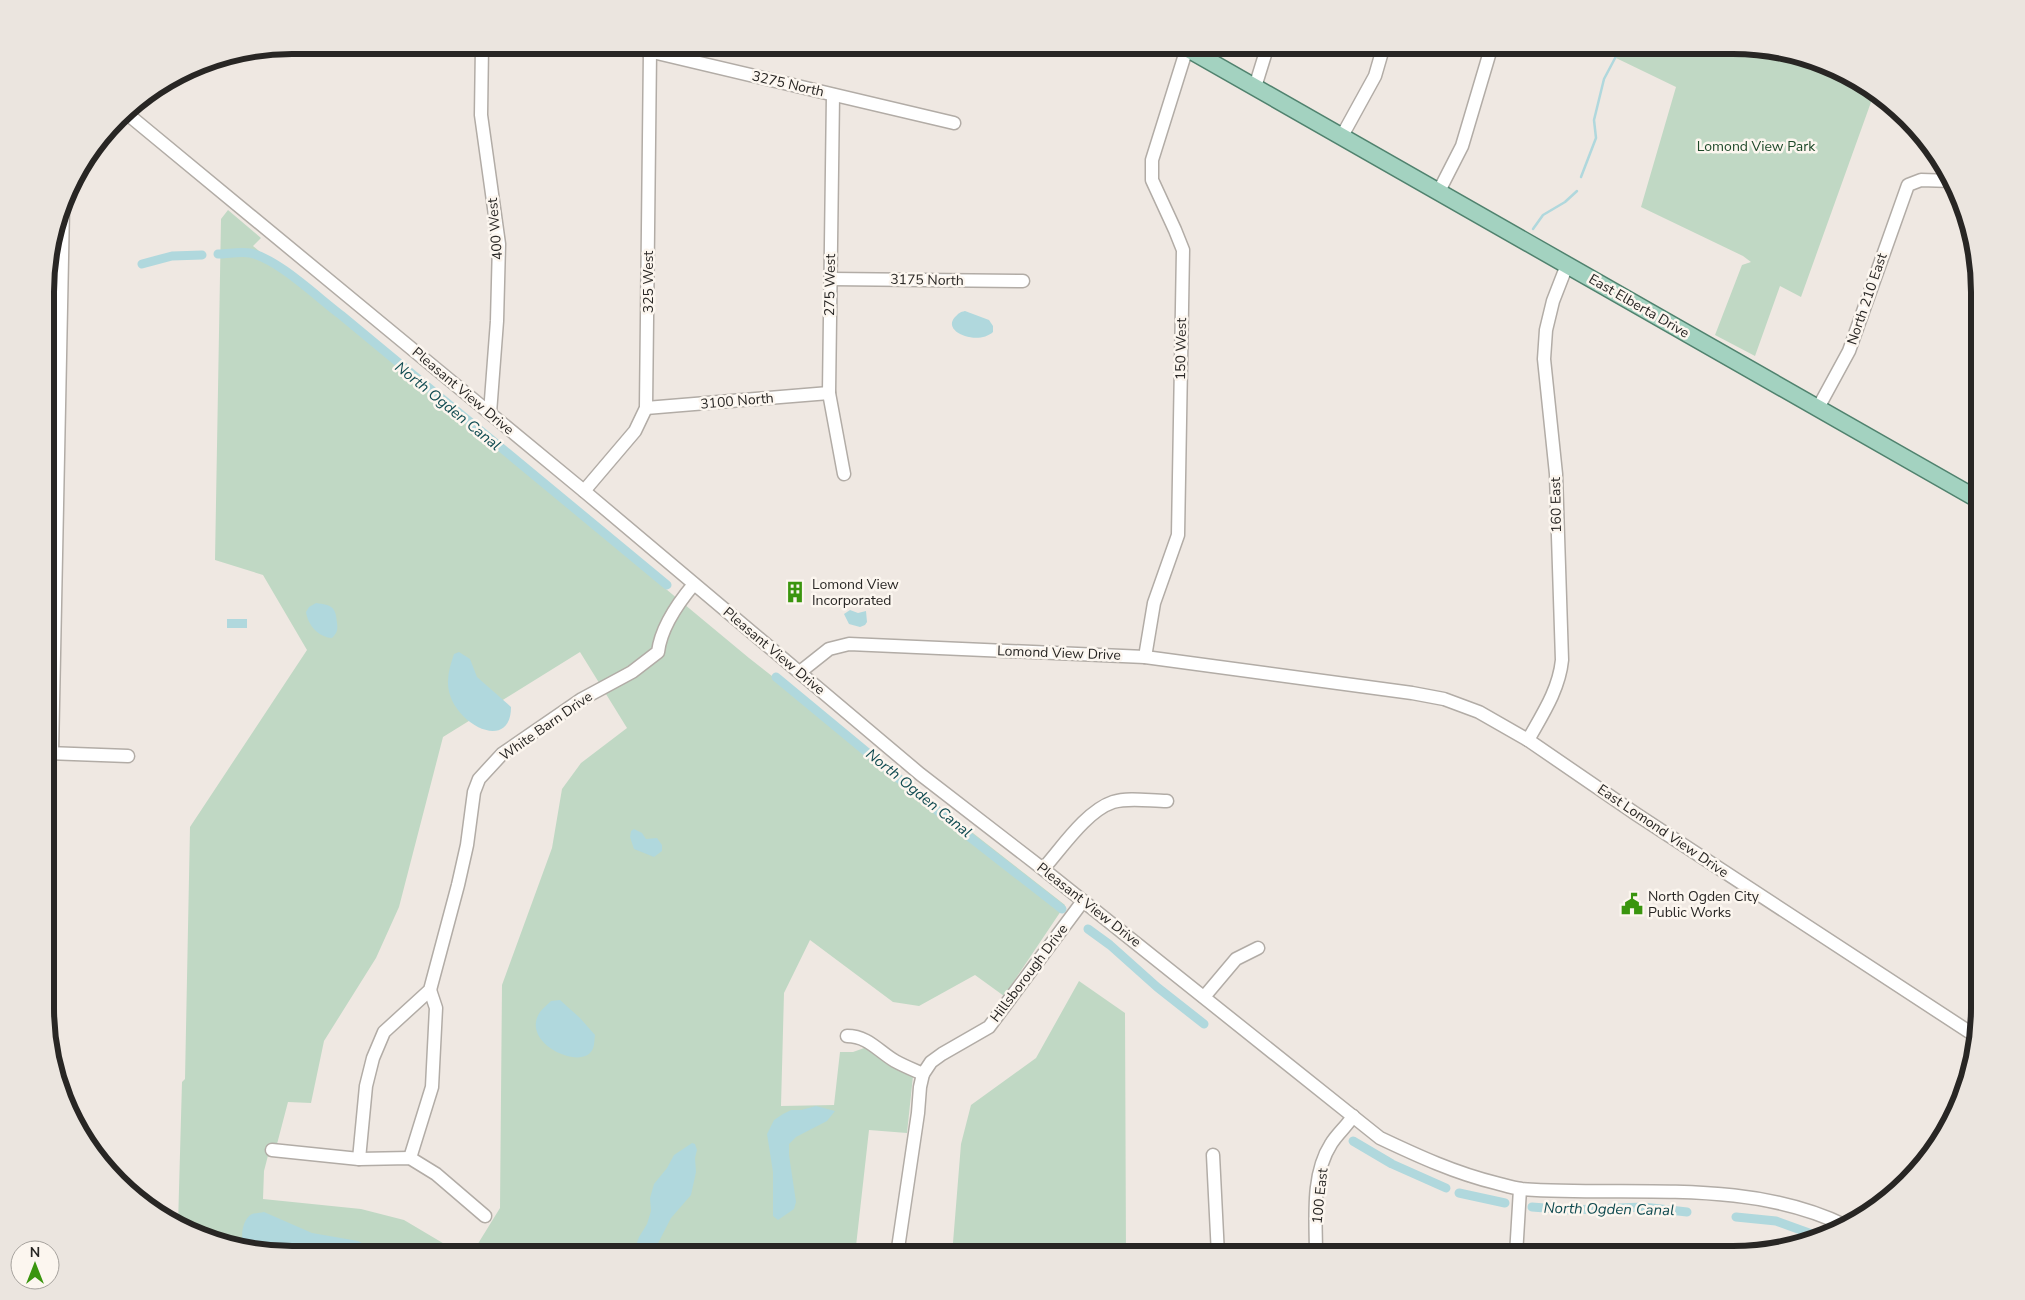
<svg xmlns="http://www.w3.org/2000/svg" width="2025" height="1300" viewBox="0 0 2025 1300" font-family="'Nunito Sans',sans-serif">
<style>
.green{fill:#c0d8c4}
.water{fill:#b0d8dd}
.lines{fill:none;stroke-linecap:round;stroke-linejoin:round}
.stream{stroke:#b0d8dd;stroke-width:2.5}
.canal{stroke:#b0d8dd;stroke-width:9}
.minor-casing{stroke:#b2aca6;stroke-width:15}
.major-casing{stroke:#50826e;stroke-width:19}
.minor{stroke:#fff;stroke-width:12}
.major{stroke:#a3d2c0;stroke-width:16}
.labels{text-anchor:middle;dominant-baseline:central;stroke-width:5;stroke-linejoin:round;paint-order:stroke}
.street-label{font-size:14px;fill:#282624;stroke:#fcf6ef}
.park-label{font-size:14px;fill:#1d4828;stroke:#fcf6ef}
.poi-label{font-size:14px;fill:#282624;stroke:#fcf6ef;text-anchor:start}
.water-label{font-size:15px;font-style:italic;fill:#104b51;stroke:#fcf6ef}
.rim{fill:none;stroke:#282624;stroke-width:6}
</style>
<rect width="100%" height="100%" fill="#efe8e2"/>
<g class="green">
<path d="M 1621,45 L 1733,45 L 1812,58 L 1875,91 L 1801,297 L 1780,286 L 1755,356 L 1715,335 L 1742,265 L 1751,262 L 1743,256 L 1641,207 L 1676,87 L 1616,58 Z"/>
<path d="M 228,210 L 261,238 L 253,246 L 749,658 L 1065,905 L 1004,996 L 975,975 L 919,1006 L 893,1002 L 810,940 L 784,993 L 781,1106 L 834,1105 L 840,1052 L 853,1052 L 867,1047 L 894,1067 L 913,1076 L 907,1133 L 869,1130 L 855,1255 L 471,1255 L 500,1208 L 502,985 L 552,848 L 562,789 L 581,763 L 627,728 L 580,652 L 443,737 L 399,907 L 376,958 L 324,1041 L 311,1103 L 288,1102 L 277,1144 L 271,1144 L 264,1171 L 263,1199 L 361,1209 L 404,1220 L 463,1255 L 292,1255 L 213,1242 L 178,1225 L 182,1082 L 185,1079 L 190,827 L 307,650 L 263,575 L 215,560 L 221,219 Z"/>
<path d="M 1079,981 L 1125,1013 L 1126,1255 L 952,1255 L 961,1144 L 971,1105 L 1036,1058 Z"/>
</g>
<g class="water">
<path d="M 965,311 L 989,320 L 993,326 L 993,332 C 978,346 941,332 955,317 C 959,313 960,312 965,311 Z"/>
<path d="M 316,603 C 332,605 336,607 337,623 C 338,630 337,633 332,638 C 318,637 308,625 306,612 L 309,607 Z"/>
<path d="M 850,610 L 858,613 L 866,611 L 867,622 L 865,625 L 860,627 L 849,624 L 844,614 Z"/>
<rect x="227" y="619" width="20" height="9"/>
<path d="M 459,652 L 470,659 L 477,677 L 511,707 C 511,756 446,721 448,681 C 448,672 451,663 454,654 Z"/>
<path d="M 634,829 L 642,833 L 646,839 L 657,838 L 662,845 L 662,851 L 654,857 L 634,849 L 630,837 L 631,831 Z"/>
<path d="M 560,1000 L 580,1018 L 595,1035 C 594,1041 595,1048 590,1053 C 576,1068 520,1042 540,1012 C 543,1008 548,1004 551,1001 Z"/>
<path d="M 816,1106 L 835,1111 L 827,1121 L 796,1137 L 789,1144 L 789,1155 L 796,1202 L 794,1209 L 778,1220 L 773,1216 L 773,1172 L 767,1134 L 774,1120 L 783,1114 L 791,1110 L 801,1110 Z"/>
<path d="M 692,1143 L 695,1144 L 697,1150 L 695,1158 L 696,1172 L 691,1195 L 671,1218 L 652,1255 L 635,1255 L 635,1248 L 639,1237 L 647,1224 L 651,1211 L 650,1198 L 654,1184 L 667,1168 L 674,1155 Z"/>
<path d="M 264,1212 L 312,1233 L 358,1241 L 384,1255 L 292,1255 L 244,1247 C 240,1238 242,1219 252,1214 C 255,1213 261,1213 264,1212 Z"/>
</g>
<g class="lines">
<g class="stream">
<path d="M 1581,177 L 1596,138 L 1594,120 L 1604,79 L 1622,45"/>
<path d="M 1533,229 L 1543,215 L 1565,202 L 1577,191"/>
</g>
<g class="canal">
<path d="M 218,254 C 228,254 240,251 250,253 C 278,259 317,297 341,315 L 667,585"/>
<path d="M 142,264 L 172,256 L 202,255"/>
<path d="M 776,677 L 967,835 L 1062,909"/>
<path d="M 1088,929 L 1110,945 L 1157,987 L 1204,1024"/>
<path d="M 1353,1141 L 1392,1164 L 1446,1188"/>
<path d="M 1459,1193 L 1505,1203"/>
<path d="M 1532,1207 L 1571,1210 L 1643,1207 L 1687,1212"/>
<path d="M 1736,1217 L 1776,1221 L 1820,1237"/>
</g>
<g class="minor-casing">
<g id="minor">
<path d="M 482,45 L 481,115 L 499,244 L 497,321 L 490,413"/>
<path d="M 623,45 L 954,123"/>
<path d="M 1255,87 L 1268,45"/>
<path d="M 833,95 L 829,393 L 844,474"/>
<path d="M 125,112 L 584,491 L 920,774 L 1043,869 L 1380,1138 C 1418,1156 1455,1173 1496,1183 C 1504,1185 1513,1188 1522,1189 C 1629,1197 1746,1177 1846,1226"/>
<path d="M 1342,136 L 1375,76 L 1384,45"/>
<path d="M 1439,191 L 1462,146 L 1492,45"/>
<path d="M 831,279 L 1023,281"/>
<path d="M 1979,320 L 1977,326 L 1979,330"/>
<path d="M 646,408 L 829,393"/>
<path d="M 1818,408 L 1849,351 L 1908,185 L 1921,180 L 1952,181"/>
<path d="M 584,491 L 635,431 L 646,408 L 650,51"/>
<path d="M 1145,657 L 1154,603 L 1178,535 L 1183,250 L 1175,230 L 1152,180 L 1152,160 L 1187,48"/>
<path d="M 800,672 L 829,649 L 849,644 L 1145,657 L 1412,693 L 1444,699 L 1479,712 L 1528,740 L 1636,814 L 1977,1037"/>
<path d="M 1528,740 C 1542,715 1559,690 1562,660 L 1556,474 L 1544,359 L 1546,330 L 1553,301 L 1567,265"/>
<path d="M 47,753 L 128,756"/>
<path d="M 52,753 L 63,208"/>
<path d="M 1043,869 C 1061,849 1086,811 1113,802 C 1129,797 1150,801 1167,801"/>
<path d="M 1204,997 L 1236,959 L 1258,948"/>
<path d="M 847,1036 C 868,1036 878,1051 895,1061 C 904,1066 914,1070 923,1074"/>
<path d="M 272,1150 L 359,1159 L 410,1158 L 436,1174 L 485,1216"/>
<path d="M 1213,1155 L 1218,1255"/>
<path d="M 410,1158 L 432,1087 L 436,1008 L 430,990"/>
<path d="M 359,1159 L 366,1086 L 373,1058 L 384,1032 L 430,990 L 458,885 L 467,845 L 474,792 L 479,779 L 502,754 L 582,699 L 632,672 L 658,652 C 661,627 678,603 694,584"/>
<path d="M 897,1255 L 918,1113 L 920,1087 L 923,1074 L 931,1062 L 942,1054 L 989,1027 L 1083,901"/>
<path d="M 1316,1255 C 1316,1219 1311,1175 1331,1144 C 1337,1134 1347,1126 1353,1116"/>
<path d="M 1516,1255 L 1520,1189"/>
</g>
</g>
<g class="major-casing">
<path id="major" d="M 1181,45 L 1979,500"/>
</g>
<use href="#minor" class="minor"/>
<use href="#major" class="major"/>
</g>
<defs>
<g id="building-bare" transform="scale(1.725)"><path d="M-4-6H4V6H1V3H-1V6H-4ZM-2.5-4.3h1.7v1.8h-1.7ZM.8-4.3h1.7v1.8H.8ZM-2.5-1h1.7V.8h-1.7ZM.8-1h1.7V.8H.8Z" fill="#3a950e" stroke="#fcf6ef" stroke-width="2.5" paint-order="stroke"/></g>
<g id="civic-bare" transform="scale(1.725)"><path d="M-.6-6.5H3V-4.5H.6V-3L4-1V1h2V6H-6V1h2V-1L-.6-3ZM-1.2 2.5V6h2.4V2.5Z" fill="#3a950e" stroke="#fcf6ef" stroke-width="2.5" paint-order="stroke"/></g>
</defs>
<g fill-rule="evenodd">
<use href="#building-bare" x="795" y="592"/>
<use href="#civic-bare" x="1632" y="904"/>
</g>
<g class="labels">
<g class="street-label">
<text transform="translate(788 84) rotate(13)">3275 North</text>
<text transform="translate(495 229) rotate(-95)">400 West</text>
<text transform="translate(927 280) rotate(1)">3175 North</text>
<text transform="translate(648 282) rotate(-90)">325 West</text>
<text transform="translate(830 285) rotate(-89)">275 West</text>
<text transform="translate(1867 299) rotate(-71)">North 210 East</text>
<text transform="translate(1639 306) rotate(30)">East Elberta Drive</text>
<text transform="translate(1181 349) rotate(-89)">150 West</text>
<text transform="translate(463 391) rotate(40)">Pleasant View Drive</text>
<text transform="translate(737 401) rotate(-5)">3100 North</text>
<text transform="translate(1556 505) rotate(-91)">160 East</text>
<text transform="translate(774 651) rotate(40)">Pleasant View Drive</text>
<text transform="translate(1059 653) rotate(2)">Lomond View Drive</text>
<text transform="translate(546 726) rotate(-35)">White Barn Drive</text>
<text transform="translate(1663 831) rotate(34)">East Lomond View Drive</text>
<text transform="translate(1089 905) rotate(38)">Pleasant View Drive</text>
<text transform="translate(1029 973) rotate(-53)">Hillsborough Drive</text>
<text transform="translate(1320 1196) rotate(-84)">100 East</text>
</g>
<g class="park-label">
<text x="1756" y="146">Lomond View Park</text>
</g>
<g class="poi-label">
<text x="812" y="584">Lomond View<tspan x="812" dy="16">Incorporated</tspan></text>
<text x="1648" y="896">North Ogden City<tspan x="1648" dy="16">Public Works</tspan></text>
</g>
<g class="water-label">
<text transform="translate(448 406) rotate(39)">North Ogden Canal</text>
<text transform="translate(919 793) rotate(39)">North Ogden Canal</text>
<text transform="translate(1609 1209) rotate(1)">North Ogden Canal</text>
</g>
</g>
<path d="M0 0H2025V1300H0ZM292 54H1733A238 238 0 0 1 1971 292V1008A238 238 0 0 1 1733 1246H292A238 238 0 0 1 54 1008V292A238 238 0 0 1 292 54Z" fill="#ebe5df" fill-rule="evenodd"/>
<path class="rim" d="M292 54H1733A238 238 0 0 1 1971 292V1008A238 238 0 0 1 1733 1246H292A238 238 0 0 1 54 1008V292A238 238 0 0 1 292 54Z"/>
<g transform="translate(35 1265)"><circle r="24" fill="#fcf6ef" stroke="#a7a39e"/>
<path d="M0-4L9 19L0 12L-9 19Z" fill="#3a950e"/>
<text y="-8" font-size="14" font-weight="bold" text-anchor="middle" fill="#282624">N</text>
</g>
</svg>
